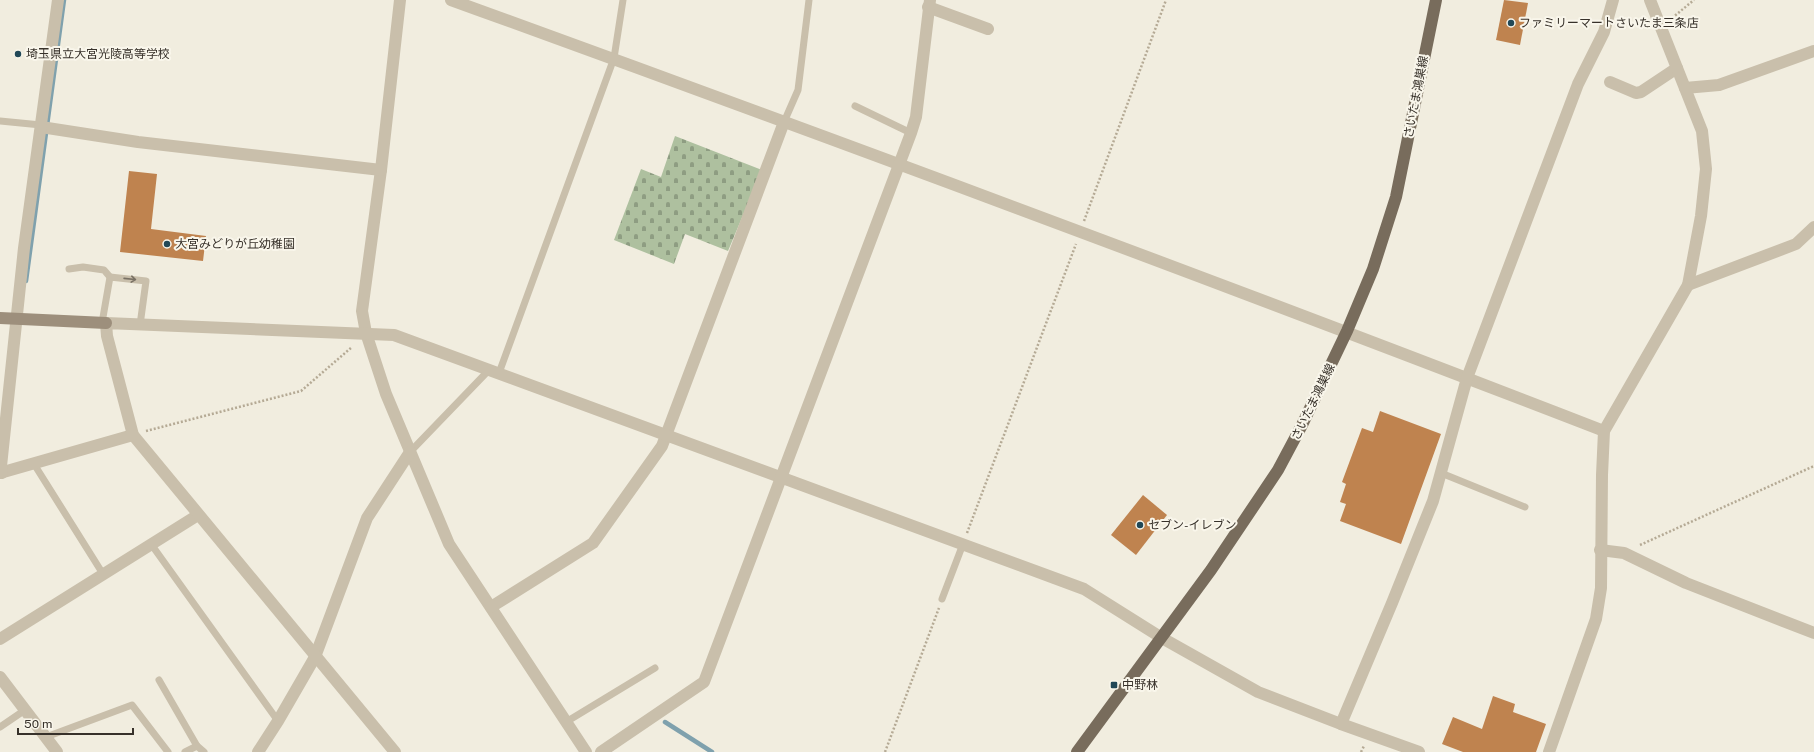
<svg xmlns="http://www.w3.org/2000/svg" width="1814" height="752" viewBox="0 0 1814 752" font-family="'Public Sans','Noto Sans JP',sans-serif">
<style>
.cemetery{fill:url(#cemetery-stones)}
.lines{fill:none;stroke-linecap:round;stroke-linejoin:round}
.stream{stroke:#7fa1ad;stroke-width:4.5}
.building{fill:#bf834f}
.path{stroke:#b5aa95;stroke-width:2.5;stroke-dasharray:2 2;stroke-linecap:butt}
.lane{stroke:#c9bfab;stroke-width:7}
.street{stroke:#c9bfab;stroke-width:12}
.secondary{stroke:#9d8f7c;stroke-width:12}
.primary{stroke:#786c5c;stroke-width:12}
.oneway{stroke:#797164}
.poi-dot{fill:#214857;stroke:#f9f6eb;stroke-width:1.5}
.labels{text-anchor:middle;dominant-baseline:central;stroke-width:4;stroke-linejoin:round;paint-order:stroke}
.poi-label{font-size:12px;fill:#37312a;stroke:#f9f6eb;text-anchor:start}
.street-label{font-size:12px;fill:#37312a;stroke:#f9f6eb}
</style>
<defs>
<pattern id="cemetery-stones" width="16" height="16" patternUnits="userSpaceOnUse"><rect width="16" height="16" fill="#aec09f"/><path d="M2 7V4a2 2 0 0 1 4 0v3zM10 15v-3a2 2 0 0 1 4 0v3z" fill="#8e9d82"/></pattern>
</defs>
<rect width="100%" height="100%" fill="#f1eddf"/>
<path class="cemetery" d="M 675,136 L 762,170 L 728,251 L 685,234 L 674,264 L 614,240 L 641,169 L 661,177 Z"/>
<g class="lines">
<g class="stream">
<path d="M 26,281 L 64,0"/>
<path d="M 665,722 L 712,752"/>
</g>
</g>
<g class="building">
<path d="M 1504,0 L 1528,3 L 1520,45 L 1496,40 Z"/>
<path d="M 129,171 L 157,174 L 151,229 L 206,236 L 203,261 L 120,252 Z"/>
<path d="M 1380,411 L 1441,434 L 1401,544 L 1340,521 L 1346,504 L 1340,502 L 1346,484 L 1342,482 L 1362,428 L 1373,432 Z"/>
<path d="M 1143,495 L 1167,515 L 1136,555 L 1111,535 Z"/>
<path d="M 1493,696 L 1515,704 L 1513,712 L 1546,724 L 1536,752 L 1463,752 L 1442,744 L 1453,717 L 1482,729 Z"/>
</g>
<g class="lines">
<g class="path">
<path d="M 1672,18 L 1694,0"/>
<path d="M 1084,221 L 1166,0"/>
<path d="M 146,431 L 301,391 L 352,347"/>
<path d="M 967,533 L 1076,244"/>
<path d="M 1640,545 L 1814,466"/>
<path d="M 885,752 L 939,608"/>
<path d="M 1361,752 L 1364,746"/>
</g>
<g class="lane">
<path d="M 855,106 L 911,133"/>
<path d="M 0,121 L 41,125"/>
<path d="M 784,122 L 798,90 L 809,0"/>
<path d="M 69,269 L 83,267 L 104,270 L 110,277"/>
<path d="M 102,323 L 110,277 L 146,281 L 140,325"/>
<path d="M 499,373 L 614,58 L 623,0"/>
<path d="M 410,452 L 489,370"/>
<path d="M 34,464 L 103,574"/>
<path d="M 1441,473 L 1525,507"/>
<path d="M 151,544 L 278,721"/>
<path d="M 942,599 L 963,544"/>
<path d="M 159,680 L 197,746"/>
<path d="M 566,722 L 655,668"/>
<path d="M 0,727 L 25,710"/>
<path d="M 46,737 L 132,705 L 168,752"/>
<path d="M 185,752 L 197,746 L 204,752"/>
</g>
<g class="street">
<path d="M 400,0 L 381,170 L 362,311 L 366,333 L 386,394 L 449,544 L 586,752"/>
<path d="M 451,0 C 837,140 1221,283 1604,431"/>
<path d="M 928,7 L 988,29"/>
<path d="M 1610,82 L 1636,93 L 1641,92 L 1677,68"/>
<path d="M 1685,88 L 1719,85 L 1814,51"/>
<path d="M 41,127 L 138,142 L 381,170"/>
<path d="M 1688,285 L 1796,244 L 1814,227"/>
<path d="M 0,473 L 133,435"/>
<path d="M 2,473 L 1,466 L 24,248 L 58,0"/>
<path d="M 1600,550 L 1624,553 L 1686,583 L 1814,633"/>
<path d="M 491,607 L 593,543 L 662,446 L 784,122"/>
<path d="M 0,639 L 198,515"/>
<path d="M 0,677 L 57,752"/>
<path d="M 1341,724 L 1392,603 L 1433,501 L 1467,378 L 1578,84 L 1604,32 L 1613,0"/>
<path d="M 258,752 L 278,721 L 315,657 L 367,518 L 410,452"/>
<path d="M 395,752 L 133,435 L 107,336 L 106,323 L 394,335 L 1084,589 L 1162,638 L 1258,692 L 1341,724 L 1419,752"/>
<path d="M 601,752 L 704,682 L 911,133 L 916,117 L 930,0"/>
<path d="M 1549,752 L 1596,619 L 1601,588 L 1602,475 L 1604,431 L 1688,285 L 1701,216 L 1706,169 L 1702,131 L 1650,0"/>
</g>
<path class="secondary" d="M 0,318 L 106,323"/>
<path class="primary" d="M 1077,752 L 1211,570 L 1278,470 L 1302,425 L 1347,331 L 1373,269 L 1396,197 L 1436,0"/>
</g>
<defs><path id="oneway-shaft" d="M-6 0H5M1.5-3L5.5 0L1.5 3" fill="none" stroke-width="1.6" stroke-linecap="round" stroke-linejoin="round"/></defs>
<use class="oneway" href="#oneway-shaft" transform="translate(130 279) rotate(6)"/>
<g class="poi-dot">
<circle cx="1511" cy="23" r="4"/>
<circle cx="18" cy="54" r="4"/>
<circle cx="167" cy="244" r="4"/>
<circle cx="1140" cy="525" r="4"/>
<rect x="1110" y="681" width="8" height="8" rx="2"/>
</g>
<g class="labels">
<g class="poi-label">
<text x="1519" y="23">ファミリーマートさいたま三条店</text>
<text x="26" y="54">埼玉県立大宮光陵高等学校</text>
<text x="175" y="244">大宮みどりが丘幼稚園</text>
<text x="1148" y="525">セブン-イレブン</text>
<text x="1122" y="685">中野林</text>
</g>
<g class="street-label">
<text transform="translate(1416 97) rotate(-79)">さいたま鴻巣線</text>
<text transform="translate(1313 402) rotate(-64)">さいたま鴻巣線</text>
</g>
</g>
<path d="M18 728v6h115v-6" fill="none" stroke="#37312a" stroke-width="2"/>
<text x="24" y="728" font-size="12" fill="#37312a" stroke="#f9f6eb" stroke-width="3" paint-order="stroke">50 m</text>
</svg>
